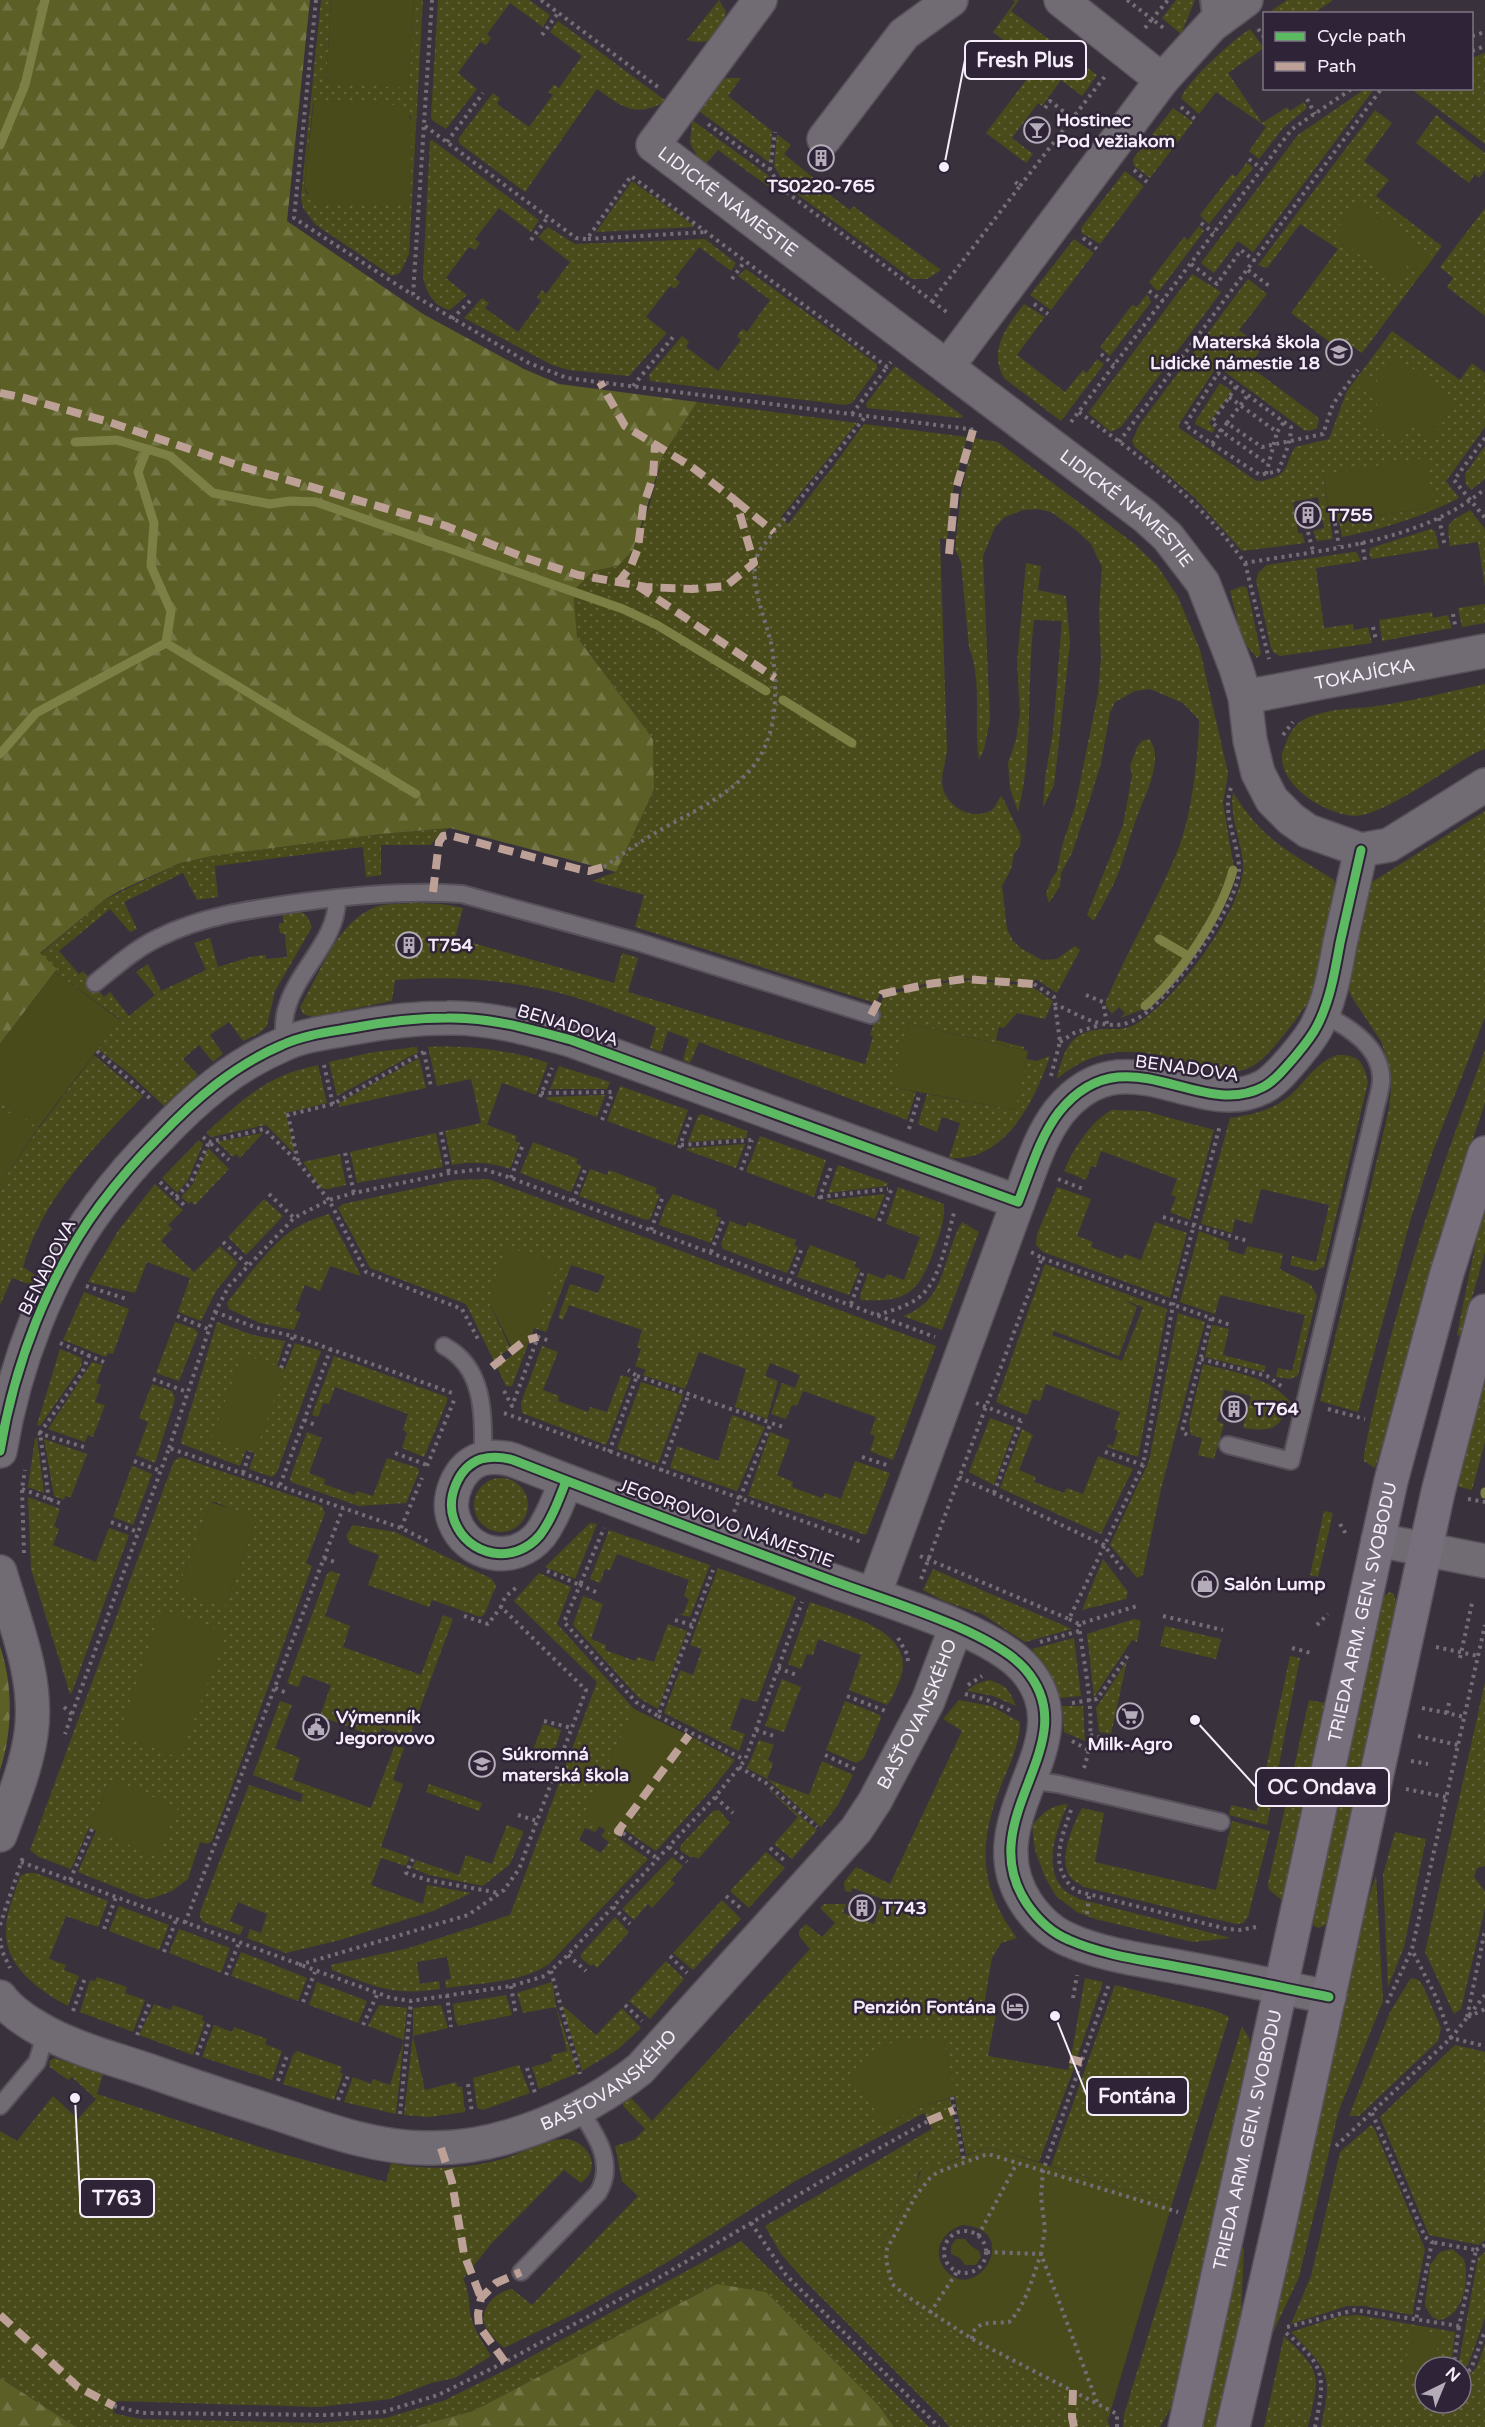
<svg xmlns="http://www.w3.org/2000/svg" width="1485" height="2427" viewBox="0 0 1485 2427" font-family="'Varela Round',sans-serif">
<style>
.grass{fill:url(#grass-dots);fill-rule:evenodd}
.forest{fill:url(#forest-firs)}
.green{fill:#494b1a;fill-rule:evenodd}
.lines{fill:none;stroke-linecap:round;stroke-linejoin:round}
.stream{stroke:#7d8045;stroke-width:9}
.lane-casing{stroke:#58515b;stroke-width:20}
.street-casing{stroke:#58515b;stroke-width:36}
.secondary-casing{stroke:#58515b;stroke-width:36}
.path{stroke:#746e77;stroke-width:4;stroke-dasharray:3 4.5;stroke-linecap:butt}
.lane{stroke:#716c74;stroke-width:16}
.street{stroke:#716c74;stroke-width:33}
.secondary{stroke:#77707c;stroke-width:33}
.quiet{stroke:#bda197;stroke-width:8;stroke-dasharray:15 8;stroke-linecap:butt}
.cycleway-casing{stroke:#2f2337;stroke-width:13}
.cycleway{stroke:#5cba63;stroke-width:9}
.labels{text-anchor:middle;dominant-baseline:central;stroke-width:5;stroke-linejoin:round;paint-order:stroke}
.poi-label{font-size:18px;font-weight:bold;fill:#f6edfb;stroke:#2f2337;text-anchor:start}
.street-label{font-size:18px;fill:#f6edfb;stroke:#2f2337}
.leader{fill:none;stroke:#f6edfb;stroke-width:2}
.callout-dot{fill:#f6edfb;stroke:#2f2337;stroke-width:2}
.callout{fill:#2f2337;stroke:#f6edfb;stroke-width:2}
.callout-label{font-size:20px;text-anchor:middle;font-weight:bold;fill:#f6edfb}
</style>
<defs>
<pattern id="grass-dots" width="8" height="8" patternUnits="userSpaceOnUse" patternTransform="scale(1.5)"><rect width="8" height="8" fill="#494b1a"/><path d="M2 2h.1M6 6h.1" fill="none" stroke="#64653c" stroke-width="1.8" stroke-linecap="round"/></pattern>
<pattern id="forest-firs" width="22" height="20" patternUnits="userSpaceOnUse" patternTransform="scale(1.5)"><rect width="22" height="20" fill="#5c5f26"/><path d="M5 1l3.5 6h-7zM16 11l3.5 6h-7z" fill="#747646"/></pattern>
</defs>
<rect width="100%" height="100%" fill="#39323d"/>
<g class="grass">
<path d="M 321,0 L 331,0 L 326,83 L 409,83 L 414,0 L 423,0 L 409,254 L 400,273 L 392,276 L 316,225 L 303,208 L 301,197 ZM 313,103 L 411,116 L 410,202 L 307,194 L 304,188 Z"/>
<path d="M 438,0 L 529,0 L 550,15 L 543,27 L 510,3 L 487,34 L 491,38 L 486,45 L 480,42 L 458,73 L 477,89 L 446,129 L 432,120 L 431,117 Z"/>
<path d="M 719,0 L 726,12 C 721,35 712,47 687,40 Z"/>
<path d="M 1013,0 L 1019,0 L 1011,11 L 1097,75 L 1082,96 L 1061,80 L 1042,106 L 1038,103 L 1012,138 L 1033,154 L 1026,163 L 986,133 L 1037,66 L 993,32 L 1015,2 Z"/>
<path d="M 1176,0 L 1195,0 L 1181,34 L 1162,18 Z"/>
<path d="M 1287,0 L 1332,0 L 1332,1 L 1314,13 L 1268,13 Z"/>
<path d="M 558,21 L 666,101 C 635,118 624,108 597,89 L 525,192 L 460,144 L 458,139 L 493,93 L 500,98 L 497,104 L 529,127 L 553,95 L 548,92 L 554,85 L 559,88 L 582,56 L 550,32 Z"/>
<path d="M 1250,29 L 1264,48 L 1228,73 L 1262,123 L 1287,107 L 1290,111 L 1304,102 L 1307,108 L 1283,128 L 1259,159 L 1249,151 L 1266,127 L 1262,124 L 1216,92 L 1199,114 L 1181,98 C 1187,81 1234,39 1250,29 Z"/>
<path d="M 1485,53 L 1485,144 L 1411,89 L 1472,88 L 1472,58 Z"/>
<path d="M 726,78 L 741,78 L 728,96 L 772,131 L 770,163 L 696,109 L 713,87 Z"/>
<path d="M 1365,89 L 1374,89 L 1253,252 L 1238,241 L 1214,273 L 1201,263 L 1298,135 Z"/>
<path d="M 1173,108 L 1193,122 L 1150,178 L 1134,166 L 1133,159 Z"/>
<path d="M 1375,110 L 1392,123 L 1364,161 L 1389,180 L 1376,196 L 1442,246 L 1362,353 L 1348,343 L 1342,351 L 1291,313 L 1338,249 L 1300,224 L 1267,268 L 1258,265 Z"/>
<path d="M 1436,115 L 1485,153 L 1485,170 L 1479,178 L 1475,174 L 1469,183 L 1416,143 Z"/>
<path d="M 692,120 L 769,176 L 776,192 L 718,150 L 703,167 L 690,143 Z"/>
<path d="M 777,134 L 791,145 L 784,154 L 826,188 L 826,192 L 850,210 L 853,206 L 941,270 L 927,279 L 912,279 L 786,186 L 774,166 Z"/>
<path d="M 432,140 L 539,220 L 531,232 L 499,208 L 475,239 L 480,243 L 475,250 L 469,247 L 446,278 L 467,295 L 450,310 C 433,306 427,293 423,277 L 430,141 Z"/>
<path d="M 1247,162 L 1253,168 L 1209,224 L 1200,215 L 1232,174 L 1236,177 Z"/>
<path d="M 1125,171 L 1144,186 L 1100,244 L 1082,233 L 1081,228 Z"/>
<path d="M 632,181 L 693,225 L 694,227 L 596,232 Z"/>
<path d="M 1485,208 L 1485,316 L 1447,287 L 1453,278 L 1440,267 Z"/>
<path d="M 1199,226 L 1204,231 L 1160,290 L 1156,290 L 1149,282 L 1184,237 L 1188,240 Z"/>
<path d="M 548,227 L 575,244 L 705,239 L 736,263 L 731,271 L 699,247 L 675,278 L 680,282 L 675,289 L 670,286 L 646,317 L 667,333 L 629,376 L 569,370 L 552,365 L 464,318 L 482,298 L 489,303 L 485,308 L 518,332 L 541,301 L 537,297 L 542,290 L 546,294 L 570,262 L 538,237 Z"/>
<path d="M 1074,239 L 1094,253 L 1051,310 L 1030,295 Z"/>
<path d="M 746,269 L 877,364 L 877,369 L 852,403 L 845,405 L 650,381 L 649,375 L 682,336 L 689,342 L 686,347 L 718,371 L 741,340 L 737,336 L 742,329 L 747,332 L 770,300 L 738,276 Z"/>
<path d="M 1192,274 L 1221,292 L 1121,427 L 1111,432 L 1088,413 Z"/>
<path d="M 1248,279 L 1267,294 L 1239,330 L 1262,348 L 1249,366 L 1315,415 L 1319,419 L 1317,428 L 1309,431 L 1304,430 L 1217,366 L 1179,424 L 1179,428 L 1255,480 C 1260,482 1264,481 1269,479 C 1290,474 1285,463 1295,447 L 1329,439 L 1347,391 L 1392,331 L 1460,380 L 1472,363 L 1485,373 L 1485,427 L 1446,481 L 1459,498 C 1422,517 1383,529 1342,537 L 1339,522 L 1434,507 L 1323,474 L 1333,539 L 1317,541 L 1313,531 L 1324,528 L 1318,497 L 1293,502 L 1298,533 L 1302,533 L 1305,543 L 1242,551 L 1195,498 L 1135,447 L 1132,441 L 1140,424 Z"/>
<path d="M 1147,294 L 1151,302 L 1110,356 L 1100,347 L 1132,305 L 1137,307 Z"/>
<path d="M 1024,304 L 1045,317 L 1017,355 L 1065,392 L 1083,370 L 1087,373 L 1097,359 L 1104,364 L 1061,421 L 1005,379 C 987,352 1007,326 1024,304 Z"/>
<path d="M 895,366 L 963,416 L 961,418 L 867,408 L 866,404 Z"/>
<path d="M 1220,383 L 1232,391 L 1209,423 L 1215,429 L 1212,433 L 1195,424 L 1195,422 Z"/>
<path d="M 697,402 L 857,423 L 781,517 L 788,524 L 832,468 L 864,424 L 967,437 L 952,495 L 947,540 L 940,538 L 947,750 C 946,760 942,772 942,782 C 943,805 970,821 990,811 C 996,808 997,801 1001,796 L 1004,800 L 1021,836 L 1020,846 L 1014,854 L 1011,869 L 1002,886 L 1007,929 L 1013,941 L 1022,949 L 1042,960 L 1057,959 L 1075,946 L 1080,950 L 1057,993 L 1036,979 L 1033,983 L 959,978 L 881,992 L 875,1003 L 635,927 L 644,895 L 592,881 L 616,872 L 654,789 L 653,739 L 577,637 L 572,591 L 593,571 L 618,566 L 633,550 L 649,507 L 663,455 Z"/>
<path d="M 974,438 L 998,442 L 1136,545 L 1158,567 L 1178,597 L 1200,650 L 1228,773 L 1223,803 L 1234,868 L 1231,868 C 1222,909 1197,942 1171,974 C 1163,984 1154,997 1143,1005 L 1144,1009 L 1120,1018 L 1125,1013 L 1119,1007 L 1112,1014 L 1106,1006 L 1106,1001 C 1128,949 1158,900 1179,847 C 1191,816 1199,754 1199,720 L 1183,703 L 1150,689 L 1135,691 L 1115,702 L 1110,713 L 1101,763 L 1090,799 L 1072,853 L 1061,873 L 1060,886 L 1049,903 L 1046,894 L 1051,880 L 1057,871 L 1062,846 L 1075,807 L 1098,694 L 1101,658 L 1099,612 L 1102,567 L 1091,544 L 1076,530 L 1051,512 L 1037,509 L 1023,510 L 1005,517 L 995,527 L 983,556 L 990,721 L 984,749 L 979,760 C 973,723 983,683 969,647 L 961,562 L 955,549 L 961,493 Z"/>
<path d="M 1485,446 L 1485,479 L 1471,490 L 1466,484 L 1465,474 Z"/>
<path d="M 1470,510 L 1485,529 L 1485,586 L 1478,542 L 1450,546 C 1446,519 1448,524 1470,510 Z"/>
<path d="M 1431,529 L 1435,531 L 1439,548 L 1372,559 L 1369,554 L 1371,548 Z"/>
<path d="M 1353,552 L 1356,552 L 1361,561 L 1316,568 L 1324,628 L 1353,624 L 1354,630 L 1368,627 L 1372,643 L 1280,656 L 1274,653 L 1271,648 L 1256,580 L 1259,572 L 1267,565 Z"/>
<path d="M 1026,563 L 1041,566 L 1038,590 L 1066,596 L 1070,644 L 1057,759 L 1054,785 L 1043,808 L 1045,778 L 1053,732 L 1062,621 L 1034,620 C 1026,684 1034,749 1018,812 L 1010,788 L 1008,763 L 1016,740 L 1020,713 L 1017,662 Z"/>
<path d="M 1243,586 L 1247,588 L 1261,654 L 1257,658 L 1242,640 L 1230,591 Z"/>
<path d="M 1485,604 L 1485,623 L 1462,627 L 1458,608 Z"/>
<path d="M 1432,612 L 1433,618 L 1448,615 L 1452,628 L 1382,641 L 1379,620 Z"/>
<path d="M 1485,684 L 1485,749 L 1475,753 C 1449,768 1382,816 1355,816 C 1327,815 1279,787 1282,754 C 1283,750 1285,745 1287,741 C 1289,733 1296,724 1303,720 C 1328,707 1355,710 1383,705 C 1417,700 1451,691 1485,684 Z"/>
<path d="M 1149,739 C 1165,757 1145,796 1138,814 C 1131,832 1126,853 1119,871 C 1113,888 1102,905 1094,921 L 1087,915 L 1123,825 L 1132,775 L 1130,766 L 1137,747 L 1142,741 Z"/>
<path d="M 1233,792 C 1262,840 1288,851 1334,880 L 1336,893 L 1315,990 L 1310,1000 C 1297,1018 1271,1055 1253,1066 C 1229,1079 1201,1067 1178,1060 C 1132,1047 1095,1047 1057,1079 C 1064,1049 1070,1030 1106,1029 C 1117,1029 1126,1030 1136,1024 C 1176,1000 1232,923 1242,878 C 1248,852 1228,821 1233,792 Z"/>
<path d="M 1485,811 L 1485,1017 L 1433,1151 L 1411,1218 L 1358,1412 L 1320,1401 L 1389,1109 L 1391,1089 L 1386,1056 L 1381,1041 L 1351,996 L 1347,984 L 1368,890 L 1372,882 Z"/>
<path d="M 450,828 L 440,833 L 431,845 L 381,845 L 381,875 L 366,877 L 363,847 L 215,866 L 218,897 L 197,900 L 183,873 L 124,902 L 137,929 L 130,932 L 110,909 L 59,951 L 79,974 L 83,971 L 104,997 L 110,992 L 129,1016 L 155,995 L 136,972 L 148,964 L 161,991 L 206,970 L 194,943 L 210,938 L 218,967 L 250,957 L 265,955 L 266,959 L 287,957 L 285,934 L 280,933 L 279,923 L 284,923 L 282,914 L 299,911 L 307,916 L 312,927 L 275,991 L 267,1026 L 258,1034 L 243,1041 L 229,1022 L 210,1035 L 223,1054 L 213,1062 L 199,1045 L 183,1059 L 198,1075 L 164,1106 L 131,1075 L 98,1049 L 120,1019 L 55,972 L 57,969 L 40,954 L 104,900 L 180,863 L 212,856 L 381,834 Z"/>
<path d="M 415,903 L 442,904 L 463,908 L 455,938 L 614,983 L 622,953 L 638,958 L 628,992 L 865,1064 L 873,1036 L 870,1035 L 880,1004 L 885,995 L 936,984 L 970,980 L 1031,986 L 1053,1001 L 1045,1019 L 1017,1013 L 1004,1028 L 999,1027 L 996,1040 L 1024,1047 L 1024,1050 L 908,1023 L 893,1087 L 916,1092 L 907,1120 L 699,1042 L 690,1063 L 683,1060 L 689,1039 L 668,1031 L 661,1052 L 650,1048 L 656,1027 C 624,1015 593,1002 560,993 C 505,979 451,976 395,980 L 392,1001 L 313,1017 L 303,1014 L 300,1007 C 321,973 336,921 378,906 C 389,903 403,904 415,903 Z"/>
<path d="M 417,1047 L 418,1052 L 337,1096 L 329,1062 L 374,1052 Z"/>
<path d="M 428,1047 C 467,1045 512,1050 548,1063 L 536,1095 L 502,1083 L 487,1125 L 517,1136 L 515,1141 L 520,1143 L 510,1169 C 491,1162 472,1161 452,1165 L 445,1131 L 481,1123 L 471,1079 L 437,1086 Z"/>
<path d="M 1485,1050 L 1485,1103 L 1439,1238 L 1390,1420 L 1375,1468 L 1364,1461 L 1364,1455 C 1390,1316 1436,1182 1485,1050 Z"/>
<path d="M 94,1055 L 143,1096 C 95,1146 42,1198 23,1267 L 35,1275 L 34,1282 L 29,1284 L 12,1278 L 0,1305 L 0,1185 L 36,1132 L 0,1107 L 0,1099 L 39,1128 Z"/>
<path d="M 1337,1055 C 1360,1055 1363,1062 1368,1082 L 1324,1267 L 1314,1271 L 1290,1265 L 1292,1256 L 1316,1262 L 1329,1205 L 1261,1189 L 1252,1224 L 1235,1219 L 1232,1233 L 1201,1224 L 1230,1118 C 1249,1115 1271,1111 1287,1098 C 1305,1084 1314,1063 1337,1055 Z"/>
<path d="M 1050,1056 C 1035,1100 1005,1163 949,1158 L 960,1123 L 942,1117 L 937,1132 L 918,1124 L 927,1094 L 1015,1110 L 1026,1059 L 1037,1061 Z"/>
<path d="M 419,1058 L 426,1088 L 339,1107 L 339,1103 Z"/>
<path d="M 318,1065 L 327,1103 L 286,1113 L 295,1154 L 266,1125 L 211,1137 L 206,1133 C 229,1112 252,1089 282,1076 C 293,1071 306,1068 318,1065 Z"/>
<path d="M 559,1066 L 610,1082 L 607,1089 L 550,1089 Z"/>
<path d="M 620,1086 L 688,1110 L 675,1146 L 607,1121 Z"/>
<path d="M 605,1095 L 597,1117 L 546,1099 L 547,1097 Z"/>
<path d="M 1112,1110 L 1145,1111 L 1214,1130 L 1190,1220 L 1170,1212 L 1176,1197 L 1171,1195 L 1177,1179 L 1101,1151 L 1096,1167 L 1091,1166 L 1086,1180 L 1064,1171 C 1073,1149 1091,1121 1112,1110 Z"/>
<path d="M 701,1114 L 747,1131 L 747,1138 L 688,1142 L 698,1116 Z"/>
<path d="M 263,1133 L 240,1158 L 236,1154 L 233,1157 L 217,1142 Z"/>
<path d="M 436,1133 L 443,1167 L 357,1183 L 350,1152 Z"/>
<path d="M 760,1136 L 826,1160 L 814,1197 L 746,1172 Z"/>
<path d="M 199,1140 L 203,1144 L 188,1180 L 177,1193 L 162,1178 Z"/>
<path d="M 533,1142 L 578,1159 L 576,1163 L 582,1166 L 571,1192 L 520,1173 Z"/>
<path d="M 745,1144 L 736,1168 L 686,1150 L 687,1148 Z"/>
<path d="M 208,1148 L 229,1169 L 195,1205 L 191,1201 L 189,1204 L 181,1197 L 193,1184 Z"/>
<path d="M 340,1154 L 346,1185 L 327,1189 L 321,1188 L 303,1162 Z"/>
<path d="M 838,1165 L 888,1183 L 887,1186 L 828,1193 Z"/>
<path d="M 590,1169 L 607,1175 L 609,1170 L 657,1188 L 655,1193 L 660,1195 L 650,1219 L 646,1220 L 579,1196 Z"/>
<path d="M 488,1179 L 936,1346 L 893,1460 L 870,1451 L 875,1436 L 870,1434 L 876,1417 L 803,1391 L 797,1406 L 792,1405 L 786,1419 L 771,1414 L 782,1383 L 795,1388 L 800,1375 L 770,1363 L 765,1376 L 778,1381 L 767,1419 L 735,1407 L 746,1369 L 699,1352 L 685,1389 L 643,1375 L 646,1370 L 635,1366 L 641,1349 L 637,1347 L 642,1330 L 569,1305 L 563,1320 L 558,1318 L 570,1284 L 598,1293 L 605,1276 L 571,1265 L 546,1332 L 534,1328 L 558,1263 L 489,1302 L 510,1348 L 494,1361 L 466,1304 L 370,1268 L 338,1208 L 343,1204 L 455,1180 Z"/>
<path d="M 155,1184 L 183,1210 L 168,1225 L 172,1229 L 161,1241 L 194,1272 L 220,1246 L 238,1263 L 216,1291 L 201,1321 L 178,1312 L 190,1278 L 147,1262 L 135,1293 L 88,1282 L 118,1231 Z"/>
<path d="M 898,1187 L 944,1204 C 945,1221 940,1234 934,1250 C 919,1292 907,1303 861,1300 L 860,1296 L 868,1273 L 884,1279 L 887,1274 L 904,1280 L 920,1237 L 886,1224 Z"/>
<path d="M 1057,1187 L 1091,1199 L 1077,1236 L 1093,1242 L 1091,1247 L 1122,1259 L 1125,1254 L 1141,1260 L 1155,1222 L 1187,1233 L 1170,1298 L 1043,1252 L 1036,1245 L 1037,1234 Z"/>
<path d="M 673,1194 L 717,1210 L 716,1216 L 721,1218 L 711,1243 L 659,1225 L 665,1207 Z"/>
<path d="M 885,1194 L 875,1219 L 825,1201 L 827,1200 Z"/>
<path d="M 1485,1197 L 1485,1252 L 1461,1336 L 1457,1335 Z"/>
<path d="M 264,1199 L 283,1216 L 246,1255 L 228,1237 Z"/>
<path d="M 329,1214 L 361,1276 L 330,1266 L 320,1291 L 305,1285 L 295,1310 L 301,1313 L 294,1330 L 260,1323 L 229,1309 L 227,1303 C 243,1282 273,1242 294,1229 C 305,1222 317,1218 329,1214 Z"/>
<path d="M 730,1221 L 746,1227 L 748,1222 L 796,1240 L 794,1245 L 798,1247 L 787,1273 L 723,1249 L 721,1244 Z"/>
<path d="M 962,1222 L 979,1232 L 942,1330 L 903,1316 C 947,1301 942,1257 962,1222 Z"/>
<path d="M 1199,1231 L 1229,1242 L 1228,1250 L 1244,1255 L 1247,1246 L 1283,1254 L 1280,1269 L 1311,1285 L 1317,1296 L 1298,1375 L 1291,1379 L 1276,1377 L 1278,1368 L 1292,1371 L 1305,1315 L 1220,1295 L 1215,1314 L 1180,1302 Z"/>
<path d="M 810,1245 L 856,1262 L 854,1267 L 860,1269 L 849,1295 L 797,1277 Z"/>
<path d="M 1045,1264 L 1167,1309 L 1138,1457 L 1107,1447 L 1108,1444 L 1113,1446 L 1118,1431 L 1114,1429 L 1120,1412 L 1046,1384 L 1040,1401 L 1033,1399 L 1027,1415 L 996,1402 ZM 1124,1300 L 1143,1307 L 1122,1361 L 1052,1335 L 1054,1331 L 1119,1356 L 1137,1307 Z"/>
<path d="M 84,1292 L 129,1309 L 113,1354 L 108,1353 L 106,1357 L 63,1340 Z"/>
<path d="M 1178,1313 L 1205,1322 L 1161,1489 L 1143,1575 L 1137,1578 L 1110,1545 L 1149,1461 Z"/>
<path d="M 175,1322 L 195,1329 L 198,1333 L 179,1381 L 156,1373 Z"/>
<path d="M 217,1322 L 253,1335 L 285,1341 L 277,1366 L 285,1369 L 295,1343 L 321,1351 L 277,1472 L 272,1477 L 249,1469 L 255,1453 L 246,1450 L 240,1466 L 182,1444 L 181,1441 Z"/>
<path d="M 1212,1325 L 1229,1329 L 1223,1355 L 1266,1366 L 1264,1372 L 1205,1357 Z"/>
<path d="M 529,1342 L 512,1386 L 506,1386 L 497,1367 Z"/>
<path d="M 542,1346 L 558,1352 L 543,1390 L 559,1396 L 558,1401 L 588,1412 L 590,1407 L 607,1412 L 621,1375 L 631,1378 L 606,1445 L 522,1413 L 521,1403 Z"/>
<path d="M 60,1349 L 82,1358 L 81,1367 L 40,1426 L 37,1425 Z"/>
<path d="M 334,1356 L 447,1397 L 447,1402 L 424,1457 L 402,1448 L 407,1433 L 403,1430 L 408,1414 L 335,1387 L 329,1404 L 323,1403 L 318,1417 L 312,1415 Z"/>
<path d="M 92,1362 L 103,1365 L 96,1383 L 101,1385 L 95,1402 L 105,1405 L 93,1437 L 88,1435 L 85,1442 L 48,1429 Z"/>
<path d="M 1203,1364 C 1233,1372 1271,1377 1291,1403 C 1277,1430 1273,1432 1243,1428 L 1251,1396 L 1224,1390 L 1217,1421 L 1224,1424 L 1214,1459 L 1198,1455 L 1202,1438 L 1191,1435 L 1189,1423 Z"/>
<path d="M 1485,1375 L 1485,1442 L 1472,1490 L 1456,1486 Z"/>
<path d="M 641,1382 L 683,1395 L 658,1464 L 617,1449 Z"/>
<path d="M 152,1384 L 172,1391 L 175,1399 L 155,1463 L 136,1455 L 148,1422 L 139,1418 Z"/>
<path d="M 732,1415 L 765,1427 L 737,1491 L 670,1468 L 677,1446 L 718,1461 Z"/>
<path d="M 990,1418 L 1015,1427 L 994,1485 L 969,1472 Z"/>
<path d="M 1022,1429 L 1033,1435 L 1019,1470 L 1036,1477 L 1034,1482 L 1064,1493 L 1067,1488 L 1083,1494 L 1098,1456 L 1133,1469 L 1101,1534 L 1000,1488 Z"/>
<path d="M 307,1432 L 322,1438 L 309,1473 L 325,1479 L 324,1484 L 354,1495 L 357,1491 L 373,1496 L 387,1458 L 418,1468 L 419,1472 L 406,1503 L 359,1506 L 291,1482 L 290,1478 Z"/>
<path d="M 770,1432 L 790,1440 L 777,1475 L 793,1482 L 792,1487 L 822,1498 L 825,1493 L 841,1499 L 855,1461 L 890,1473 L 866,1535 L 748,1496 Z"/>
<path d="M 37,1437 L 44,1493 L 28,1487 L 35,1439 Z"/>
<path d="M 44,1439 L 87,1454 L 71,1497 L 65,1496 L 64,1500 L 54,1496 Z"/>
<path d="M 180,1457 L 322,1506 L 325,1513 L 306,1563 L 312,1566 L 212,1841 L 207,1844 L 200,1842 L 188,1879 L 172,1891 L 153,1898 L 145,1899 L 78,1872 L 96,1831 L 158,1856 L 110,1780 L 71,1869 L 39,1857 L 30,1850 L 174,1461 ZM 211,1502 L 216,1502 L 256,1522 L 225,1606 L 179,1586 Z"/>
<path d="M 132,1466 L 152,1474 L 133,1525 L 113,1517 Z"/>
<circle cx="501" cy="1505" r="27"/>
<path d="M 28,1497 L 60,1509 L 54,1526 L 59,1529 L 53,1545 L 96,1562 L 109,1528 L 129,1535 L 72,1692 L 70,1694 L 31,1569 Z"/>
<path d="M 1324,1511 L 1333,1513 L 1318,1577 L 1310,1575 Z"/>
<path d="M 590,1523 L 597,1524 L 575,1579 L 545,1567 Z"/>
<path d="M 353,1525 L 395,1532 L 492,1579 L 496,1586 L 484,1615 L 480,1617 L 432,1600 L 429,1607 L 368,1585 L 379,1555 L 350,1544 L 346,1536 Z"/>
<path d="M 609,1530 L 710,1565 L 690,1617 L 677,1614 L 683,1614 L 689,1599 L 684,1596 L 689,1580 L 617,1554 L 610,1570 L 605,1569 L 600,1583 L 590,1579 Z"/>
<path d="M 1103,1559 L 1128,1592 L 1126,1599 L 1082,1610 Z"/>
<path d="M 718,1568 L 796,1597 L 757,1702 L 741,1698 L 730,1729 L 745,1734 L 739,1751 L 664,1713 L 680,1670 L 693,1675 L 702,1649 L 690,1645 Z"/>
<path d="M 933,1569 L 1072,1629 L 1025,1642 L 982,1614 L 944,1601 L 923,1590 Z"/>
<path d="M 331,1571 L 340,1574 L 325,1616 L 350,1626 L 343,1647 L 421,1675 L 443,1615 L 453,1619 L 409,1738 L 382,1728 L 378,1738 L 320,1716 L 331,1685 L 303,1675 L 298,1687 L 287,1683 L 327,1574 Z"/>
<path d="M 539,1573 L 571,1587 L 557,1624 L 634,1709 L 584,1816 L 600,1825 L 595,1832 L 585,1828 L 579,1840 L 601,1853 L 609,1842 L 601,1836 L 606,1829 L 648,1859 L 549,1964 C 521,1983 479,1983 446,1988 L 445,1980 L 451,1979 L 447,1957 L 417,1962 L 420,1984 L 439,1981 L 440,1989 C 393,1996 376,1987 332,1970 L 331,1965 L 409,1948 L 510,1915 L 597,1682 L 514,1601 Z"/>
<path d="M 1390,1592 L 1394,1594 L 1396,1604 L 1327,1924 L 1319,1928 L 1314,1926 L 1312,1919 L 1380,1609 L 1384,1596 Z"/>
<path d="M 583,1596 L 603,1604 L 591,1639 L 606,1645 L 605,1650 L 635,1661 L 638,1657 L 654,1662 L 668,1624 L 687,1631 L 658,1709 L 639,1698 L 573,1625 Z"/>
<path d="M 810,1602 C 844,1615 919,1630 900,1680 C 896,1688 893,1698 887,1705 L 849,1690 L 861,1655 L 818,1639 L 813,1655 L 807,1654 L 801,1669 L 788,1664 Z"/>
<path d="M 1134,1619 L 1141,1621 L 1137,1642 L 1132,1640 L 1094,1697 L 1087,1634 Z"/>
<path d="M 1165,1626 L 1221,1639 L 1216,1659 L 1160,1646 Z"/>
<path d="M 1074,1638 L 1081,1696 L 1060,1698 L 1054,1681 L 1032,1649 Z"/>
<path d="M 1290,1656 L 1300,1658 L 1267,1825 L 1229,1815 L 1231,1805 L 1257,1811 Z"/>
<path d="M 1127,1661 L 1111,1734 L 1099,1732 L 1096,1708 Z"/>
<path d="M 782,1679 L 801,1687 L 784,1732 L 765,1726 Z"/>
<path d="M 989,1680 C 1007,1686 1009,1689 1016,1706 L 993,1696 L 967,1691 L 976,1684 Z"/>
<path d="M 1485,1682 L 1485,1866 L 1477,1868 L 1474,1877 L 1485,1891 L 1485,1908 L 1461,2009 L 1454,2014 L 1425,1952 Z"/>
<path d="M 959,1700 L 991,1706 L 1020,1722 C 1020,1744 1010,1763 1002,1783 C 978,1843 978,1885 1017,1938 L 1001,1943 L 992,1958 L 983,2011 L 996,2014 L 988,2056 L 1068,2070 L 1070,2062 L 1076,2063 L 1039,2162 L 989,2147 L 966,2155 L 944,2042 L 885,2125 L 917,2108 L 950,2098 L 961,2157 L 939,2166 L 926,2164 L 919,2172 L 916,2186 L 885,2236 L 881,2254 L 881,2267 L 896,2296 L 990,2354 L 1104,2411 L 1110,2427 L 949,2427 L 942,2418 L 804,2280 L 781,2254 L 765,2226 L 932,2129 L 924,2113 L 797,2180 L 666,2263 L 582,2310 L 504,2348 C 497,2341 486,2332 484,2322 C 481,2306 498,2291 512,2289 L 532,2305 L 638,2196 L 622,2181 L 615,2146 L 634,2140 L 645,2129 L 624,2107 L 622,2103 L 628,2097 L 632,2099 L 652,2121 L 810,1949 L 799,1936 L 799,1931 L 806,1924 L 822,1937 L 835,1923 L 820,1908 L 824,1904 L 846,1904 L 843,1913 L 874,1924 L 883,1899 L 852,1888 L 851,1892 L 845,1891 L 844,1882 L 856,1867 L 890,1884 L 962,1731 L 943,1719 Z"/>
<path d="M 1309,1700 L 1325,1703 L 1325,1713 L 1283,1901 L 1269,1890 L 1268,1884 Z"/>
<path d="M 280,1701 L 292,1705 L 275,1748 L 300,1758 L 293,1780 L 371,1808 L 395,1745 L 404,1748 L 393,1780 L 403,1784 L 381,1847 L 410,1857 L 406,1866 L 381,1858 L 371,1885 L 423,1904 L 427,1885 L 471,1893 L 433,1911 L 340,1940 L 286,1953 L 247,1938 L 250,1929 L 261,1933 L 267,1914 L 238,1902 L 230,1921 L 244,1927 L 240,1935 L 203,1922 L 200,1917 L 200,1912 L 249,1785 L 301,1802 L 303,1794 L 253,1775 Z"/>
<path d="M 845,1701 L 880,1715 L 881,1718 L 864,1758 L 856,1763 L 826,1750 Z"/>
<path d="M 1062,1706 L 1083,1706 L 1085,1741 L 1064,1732 Z"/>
<path d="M 543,1724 L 561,1730 L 552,1758 L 550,1760 L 532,1752 Z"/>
<path d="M 696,1739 L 735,1760 L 713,1788 L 656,1851 L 625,1830 Z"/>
<path d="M 759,1740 L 774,1745 L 768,1760 L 773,1763 L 767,1779 L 809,1795 L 822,1761 L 853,1775 L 838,1805 L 821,1827 L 767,1779 L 747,1768 Z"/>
<path d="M 429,1784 L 482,1803 L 479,1811 L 426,1792 Z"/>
<path d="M 765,1786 L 817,1830 L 792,1859 L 774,1844 L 798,1817 Z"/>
<path d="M 1068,1804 C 1057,1828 1042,1865 1063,1889 C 1067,1893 1074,1896 1079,1899 L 1231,1938 L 1193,1942 L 1095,1919 L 1077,1912 L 1056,1896 L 1045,1877 L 1035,1850 L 1032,1825 C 1044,1812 1051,1805 1068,1804 Z"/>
<path d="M 1082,1808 L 1104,1813 L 1095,1862 L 1216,1890 L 1232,1821 L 1270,1831 L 1248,1917 L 1243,1923 L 1236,1924 L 1084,1887 C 1080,1884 1075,1882 1072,1879 C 1056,1862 1073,1825 1082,1808 Z"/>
<path d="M 719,1810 L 730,1823 L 698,1859 L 693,1856 L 691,1858 L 680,1850 L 681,1845 L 713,1811 Z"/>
<path d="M 507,1825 L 523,1831 L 523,1834 L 510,1864 L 483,1886 L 429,1875 L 412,1868 L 416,1860 L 459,1875 L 466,1855 L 492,1864 Z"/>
<path d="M 1395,1832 L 1426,1839 L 1404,1947 L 1388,1987 L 1383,1875 Z"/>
<path d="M 766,1852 L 785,1868 L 749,1908 L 730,1891 Z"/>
<path d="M 672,1857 L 683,1866 L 671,1880 L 675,1883 L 652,1908 L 648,1904 L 634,1920 L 622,1909 Z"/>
<path d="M 27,1873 L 35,1873 L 108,1901 L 98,1927 L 66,1916 L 49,1959 L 66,1965 L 64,1970 L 79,1976 L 68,2006 C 40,1991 4,1966 6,1930 C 6,1912 15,1893 20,1876 Z"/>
<path d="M 1376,1875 L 1383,2001 L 1339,2110 L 1299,2277 L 1268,2343 L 1358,1930 Z"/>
<path d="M 722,1900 L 741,1919 L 693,1970 L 673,1953 Z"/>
<path d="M 119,1906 L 169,1925 L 159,1950 L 109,1931 Z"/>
<path d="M 615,1917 L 629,1932 L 597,1968 L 593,1964 L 591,1966 L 581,1958 L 581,1954 Z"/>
<path d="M 179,1929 L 230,1948 L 221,1973 L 169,1953 Z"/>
<path d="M 241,1952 L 307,1978 L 298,2001 L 231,1976 Z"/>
<path d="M 666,1961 L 684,1979 L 650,2019 L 629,2001 Z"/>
<path d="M 97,1977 L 127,1987 L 125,1993 L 145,2000 L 133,2032 L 80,2012 L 90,1980 L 95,1981 Z"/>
<path d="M 1085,1978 L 1103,1982 L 1077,2058 L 1071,2057 Z"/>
<path d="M 1411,1978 L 1419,1980 L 1423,1986 L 1441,2028 L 1438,2041 L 1359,2116 L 1349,2116 L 1390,2012 Z"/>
<path d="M 317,1982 L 367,2001 L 358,2023 L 309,2005 Z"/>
<path d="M 552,1982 L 556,2006 L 578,2073 L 539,2089 L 532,2067 L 552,2061 L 551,2055 L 567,2051 L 556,2007 L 523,2013 L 517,1993 Z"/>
<path d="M 1115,1985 L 1213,2010 L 1229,2017 L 1172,2204 L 1051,2166 Z"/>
<path d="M 506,1995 L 512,2015 L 458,2026 L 455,2019 L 453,2004 Z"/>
<path d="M 154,2004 L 171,2010 L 173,2005 L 203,2016 L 202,2020 L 205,2022 L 193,2055 L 139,2035 Z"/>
<path d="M 379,2005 L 407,2008 L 396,2114 L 344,2102 L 353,2077 L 371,2084 L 373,2079 L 390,2085 L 404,2040 L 368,2026 Z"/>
<path d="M 441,2005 L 448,2028 L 413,2036 L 425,2090 L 456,2082 L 457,2087 L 462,2086 L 465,2112 L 429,2117 L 404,2115 L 413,2035 L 413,2008 Z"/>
<path d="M 562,2005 L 596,2035 L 622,2008 L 641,2028 L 617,2050 L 582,2071 Z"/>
<path d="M 214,2025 L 232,2032 L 234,2027 L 267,2039 L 265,2044 L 282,2051 L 272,2080 L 202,2057 Z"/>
<path d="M 1242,2026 L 1249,2038 L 1250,2050 L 1173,2404 L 1160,2427 L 1123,2427 L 1124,2415 Z"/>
<path d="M 1455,2045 L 1485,2052 L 1485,2240 L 1479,2245 L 1429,2235 L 1380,2117 Z"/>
<path d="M 297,2051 L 342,2067 L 340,2072 L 343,2074 L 334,2100 L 283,2084 L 293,2055 Z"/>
<path d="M 55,2058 L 103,2074 L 97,2094 L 275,2152 L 386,2182 L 391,2163 C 428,2171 469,2169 506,2158 C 522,2153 546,2140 563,2139 C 579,2138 598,2156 590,2173 C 588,2177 584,2180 581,2183 L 564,2170 L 491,2244 L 463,2279 C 470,2291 468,2303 471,2317 C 475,2332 483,2343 491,2356 L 455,2378 L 431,2383 L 390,2399 L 318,2407 L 117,2401 L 113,2413 L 139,2419 L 319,2423 L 386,2418 L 443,2401 L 514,2366 L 741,2241 L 929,2427 L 894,2427 L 879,2406 L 717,2284 L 473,2411 L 414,2427 L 76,2427 L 0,2378 L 0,2131 L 17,2141 L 53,2096 L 78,2119 L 96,2099 L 72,2077 L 68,2080 L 50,2067 L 49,2061 Z"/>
<path d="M 519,2065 L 530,2093 L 483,2110 L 477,2108 L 473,2078 Z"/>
<path d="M 1371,2125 L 1374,2128 L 1425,2249 L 1412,2315 L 1365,2306 L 1347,2306 L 1291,2324 L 1311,2276 L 1340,2152 Z"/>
<path d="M 1241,2248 L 1244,2248 L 1241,2316 L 1217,2427 L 1203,2427 Z"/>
<path d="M 1452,2249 L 1464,2259 C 1470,2280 1463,2317 1439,2320 L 1432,2317 L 1425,2306 L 1430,2265 L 1440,2252 Z"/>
<path d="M 1485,2252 L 1485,2318 L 1468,2365 L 1464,2368 L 1459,2362 L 1478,2258 Z"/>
<path d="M 1358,2315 L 1455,2332 L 1451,2367 L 1425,2367 L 1425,2403 L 1461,2403 L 1461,2376 C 1478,2376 1480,2357 1485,2344 L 1485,2427 L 1321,2427 C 1333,2373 1329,2371 1291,2332 L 1340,2316 Z"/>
<path d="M 1284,2336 C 1324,2374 1319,2375 1308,2427 L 1264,2427 Z"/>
</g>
<g class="forest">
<path d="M 0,0 L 310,0 L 287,221 L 423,314 L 524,369 L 559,384 L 697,402 L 663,455 L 633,550 L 618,566 L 593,571 L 573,591 L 577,637 L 653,739 L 654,789 L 616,872 L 450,828 L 381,834 L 212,856 L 180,863 L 119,891 L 104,900 L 40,953 L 57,969 L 0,1044 Z"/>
<path d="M 0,1646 C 13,1685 13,1730 0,1770 Z"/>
<path d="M 717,2284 L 766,2292 L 879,2406 L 894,2427 L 414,2427 L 473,2411 Z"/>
<path d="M 0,2378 L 76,2427 L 0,2427 Z"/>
</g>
<g class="green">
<path d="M 331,0 L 414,0 L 409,88 L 326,83 Z"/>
<path d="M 314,100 L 397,105 L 408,113 L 412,122 L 410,202 L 408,205 L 316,203 L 304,188 Z"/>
<path d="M 1359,200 L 1434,257 L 1422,273 L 1409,264 L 1396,282 L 1333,235 Z"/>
<path d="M 1396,356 L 1457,403 L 1430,440 L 1412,427 L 1398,445 L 1365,420 L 1379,402 L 1353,383 L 1360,375 L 1374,385 Z"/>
<path d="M 1426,458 L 1434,507 L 1331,523 L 1323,474 Z"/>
<path d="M 55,972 L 120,1020 L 38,1128 L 0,1099 L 0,1044 Z"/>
<path d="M 908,1023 L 1028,1051 L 1015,1110 L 892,1087 Z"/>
<path d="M 0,1107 L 36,1131 L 0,1185 Z"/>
<path d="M 507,1247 L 559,1263 L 529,1342 L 514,1352 L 489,1302 Z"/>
<path d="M 242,1354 L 285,1369 L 255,1453 L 212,1438 Z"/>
<path d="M 211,1502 L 256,1518 L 256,1522 L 225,1606 L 183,1592 L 179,1586 Z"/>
<path d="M 162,1610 L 226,1633 L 180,1758 L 118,1735 Z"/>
<path d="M 634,1709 L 696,1739 L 619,1838 L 583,1817 Z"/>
<path d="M 110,1780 L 178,1807 L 158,1857 L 89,1828 Z"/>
<path d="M 906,2039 L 944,2042 L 955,2096 L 917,2108 L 885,2125 L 850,2074 L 877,2047 Z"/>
<path d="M 989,2147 L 1172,2204 L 1108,2420 L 1104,2411 L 990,2354 L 896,2296 L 887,2286 L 881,2267 L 881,2254 L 885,2236 L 916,2186 L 922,2167 L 926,2164 L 945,2164 ZM 963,2225 C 1025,2230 974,2309 944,2268 C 931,2250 944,2230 963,2225 Z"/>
<path d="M 956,2239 L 965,2239 L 971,2246 L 979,2251 L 981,2257 L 976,2265 L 965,2265 L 960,2258 L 951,2254 L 951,2246 Z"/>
<path d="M 1413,2329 L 1440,2334 L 1434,2367 L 1425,2367 L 1425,2374 L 1404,2370 Z"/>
</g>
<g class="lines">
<g class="stream">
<path d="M 0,145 L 25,85 L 45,0"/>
<path d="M 75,442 L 117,440 L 170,456 L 213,493 L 270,504 L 290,501 L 316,502 L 623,609 L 657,625 L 766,691"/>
<path d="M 147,449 L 138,472 L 154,523 L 151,566 L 171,611 L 166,643"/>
<path d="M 166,643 L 416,794"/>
<path d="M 783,700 L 852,743"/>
<path d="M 0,754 L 36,713 L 166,643"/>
<path d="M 1159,939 L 1188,956"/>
<path d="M 1145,1006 C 1179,978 1222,913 1233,870"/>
<path d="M 1485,1494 L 1485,1492"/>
</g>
<g class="lane-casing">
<g id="lane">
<path d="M 1209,0 L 1212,25"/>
<path d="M 95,983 C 115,967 135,949 158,938 C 204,915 253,909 303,902 C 355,895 409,890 462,894 L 638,942 L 871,1015"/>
<path d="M 284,1044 C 284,1032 283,1022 286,1011 C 296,970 338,941 337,898"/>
<path d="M 444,1346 C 486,1368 483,1417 483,1458"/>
<path d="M 1228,1445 L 1291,1461 L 1374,1115 C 1376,1104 1380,1093 1381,1082 C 1383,1048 1349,1027 1323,1014"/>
<path d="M 1029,1780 L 1058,1784 L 1221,1822"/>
<path d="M 0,2106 L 37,2062 L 46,2033"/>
<path d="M 521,2272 L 598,2193 C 616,2163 596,2135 579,2109"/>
</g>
</g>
<g class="street-casing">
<g id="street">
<path id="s1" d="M 760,0 L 653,145 L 947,367"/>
<path d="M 1061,0 L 1162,80"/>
<path id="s2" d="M 1246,0 L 1212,25 L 1162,80 L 947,367 L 1145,516 L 1168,537 L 1203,583 L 1236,668 L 1245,697 L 1250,740 L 1258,773 L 1272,800 L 1291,819 L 1308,831 L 1361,850 L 1389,845 L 1485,785"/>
<path d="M 824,139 L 904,34 L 951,0"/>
<path id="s3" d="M 1245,697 L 1485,651"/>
<path d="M 0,1451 C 14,1366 48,1275 100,1205 C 118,1181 138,1158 159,1137 C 195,1099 233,1066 282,1045 C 303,1035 329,1032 352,1028 C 383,1022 415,1018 447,1018 C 489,1017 531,1029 571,1040 L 1018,1202 C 1030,1172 1039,1138 1059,1112 C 1125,1030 1198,1121 1263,1087 C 1275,1081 1284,1069 1293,1059 C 1302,1048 1311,1038 1317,1026 C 1330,1001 1335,971 1340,943 C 1347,912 1354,881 1361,850"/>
<path d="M 566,1481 C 559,1499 552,1519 540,1535 C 515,1565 468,1558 454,1520 C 446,1498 458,1467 481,1459 C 492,1456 503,1457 513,1460 C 620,1502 728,1542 836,1582 C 885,1600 992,1631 1025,1669 C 1090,1743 969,1818 1027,1904 C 1038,1920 1052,1933 1069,1940 C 1103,1955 1143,1960 1179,1967 C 1229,1976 1279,1987 1329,1997"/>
<path d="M 1378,1540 L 1485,1561"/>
<path d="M 0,1572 C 15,1624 39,1679 31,1734 C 26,1769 12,1802 0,1835"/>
<path d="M 874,1595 L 1018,1202"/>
<path id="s4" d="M 0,1997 C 11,2012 30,2024 47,2033 C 79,2050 118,2060 153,2072 C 195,2087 239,2101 282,2115 C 329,2131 377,2148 427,2148 C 500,2150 583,2114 640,2069 L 856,1830 L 875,1801 L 928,1701 L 956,1627"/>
</g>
</g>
<g class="secondary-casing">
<g id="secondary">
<path id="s5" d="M 1185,2427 L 1391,1481 L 1447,1273 L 1485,1153"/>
<path d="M 1233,2427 L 1280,2221 L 1438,1492 L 1485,1311"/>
</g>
</g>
<g class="path">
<path d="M 316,0 L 294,218 L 413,295"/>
<path d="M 432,0 L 413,295 L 529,363 L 567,378 L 976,430"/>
<path d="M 541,0 L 658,87"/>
<path d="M 1127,0 L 1152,19 L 1168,0"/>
<path d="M 1145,28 L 1152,19 L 1166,30"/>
<path d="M 1258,29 L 1264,37"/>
<path d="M 542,35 L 558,13"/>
<path d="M 1472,36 L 1485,32"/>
<path d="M 1472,51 L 1485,46"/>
<path d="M 1307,99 L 1315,114"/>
<path d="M 1181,107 L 1195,119"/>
<path d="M 1045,108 L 1050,101 L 1072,118"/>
<path d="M 708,124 L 770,170 L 782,189 L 932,301 L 1020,186 L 1014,181"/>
<path d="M 425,126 L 576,238 L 587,239 L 631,176 L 887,367 L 891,362"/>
<path d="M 447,142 L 483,93"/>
<path d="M 1249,159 L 1262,169"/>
<path d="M 770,170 L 775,132"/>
<path d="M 1134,170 L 1147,182"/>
<path d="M 1020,186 L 1106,75"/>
<path d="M 1201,223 L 1214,233"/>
<path d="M 1083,238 L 1097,249"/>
<path d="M 588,239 L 706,232"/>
<path d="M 531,240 L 548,217"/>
<path d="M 1191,264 L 1217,284 L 1241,250 L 1255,261"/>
<path d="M 1248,270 L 1272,288"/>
<path d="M 732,279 L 745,261"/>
<path d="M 1149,291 L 1163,301"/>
<path d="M 932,301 L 948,313"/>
<path d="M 1034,304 L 1048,314"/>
<path d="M 452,319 L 472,299"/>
<path d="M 1101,354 L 1114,365"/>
<path d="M 633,386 L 673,337"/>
<path d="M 1236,387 L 1212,422 L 1221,431 L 1268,464"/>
<path d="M 1229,397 L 1277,432 L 1284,422"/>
<path d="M 1079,412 C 1144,460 1197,496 1245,563 C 1326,549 1419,543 1485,489"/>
<path d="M 852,414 L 887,367"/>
<path d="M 1071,422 L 1292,129 L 1353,88"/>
<path d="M 1227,423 L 1248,395"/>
<path d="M 1485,438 L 1454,480 L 1485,518"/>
<path d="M 1119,442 L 1382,88"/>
<path d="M 1212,444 L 1260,475 L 1278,471 C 1284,457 1291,442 1291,427 L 1284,422 L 1218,373 L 1185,425 L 1212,444 L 1227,423 L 1262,447 L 1323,434 L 1333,404 L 1358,370"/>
<path d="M 1266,474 L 1277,432"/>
<path d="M 1439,518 L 1445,547"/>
<path d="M 1335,523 L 1339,546"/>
<path d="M 1308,532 L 1313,551"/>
<path d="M 1362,542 L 1365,560"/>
<path d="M 1245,563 L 1269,659"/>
<path d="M 1453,614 L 1455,625"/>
<path d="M 1373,627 L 1376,640"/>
<path d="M 1283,735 L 1293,722"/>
<path d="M 604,867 C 626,851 649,836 673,823 C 737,789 778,765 775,684 C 774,669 774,653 770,639 C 763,611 747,579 759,551 L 865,417"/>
<path d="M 1034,984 L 1054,997 L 1055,1004 C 1077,1014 1099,1029 1124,1024 C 1131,1022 1143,1016 1148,1011 C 1175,989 1240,903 1239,869 C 1239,842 1221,815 1231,788"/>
<path d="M 1086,995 L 1103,1002 L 1107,1024"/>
<path d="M 1060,1042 L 1074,1033 L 1100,1025"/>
<path d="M 97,1051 L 152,1100"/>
<path d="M 424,1052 L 431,1087"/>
<path d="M 324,1065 L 334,1109"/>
<path d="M 1051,1076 L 1060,1042 L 1055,1004"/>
<path d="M 541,1093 L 613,1092"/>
<path d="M 540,1097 L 552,1068"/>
<path d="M 602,1120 L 613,1092"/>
<path d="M 909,1129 L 920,1093"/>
<path d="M 441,1132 L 449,1173"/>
<path d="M 203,1137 L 209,1142 L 264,1129 L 298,1162 L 329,1200 L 366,1272 L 462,1309 L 478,1339"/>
<path d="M 681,1145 L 751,1140"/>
<path d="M 679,1148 L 691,1116"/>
<path d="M 345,1153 L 354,1193"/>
<path d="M 298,1161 L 288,1115 L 333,1104 L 424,1052"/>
<path d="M 741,1170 L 752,1140"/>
<path d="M 511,1178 L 523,1144"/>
<path d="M 1058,1179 L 1083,1189"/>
<path d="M 160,1182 L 186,1207"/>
<path d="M 269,1194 L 294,1218"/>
<path d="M 176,1197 L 191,1182 L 209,1142 L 229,1160"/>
<path d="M 820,1197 L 888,1189"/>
<path d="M 819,1199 L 831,1167"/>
<path d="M 573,1201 L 586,1167"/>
<path d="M 1163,1217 L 1248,1241"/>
<path d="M 879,1221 L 892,1188"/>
<path d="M 651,1230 L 663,1196"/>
<path d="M 223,1242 L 248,1265"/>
<path d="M 711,1252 L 724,1219"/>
<path d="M 1042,1258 L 1230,1325"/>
<path d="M 789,1281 L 802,1248"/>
<path d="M 86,1286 L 127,1299"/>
<path d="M 851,1304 L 863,1271"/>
<path d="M 215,1312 L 257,1328 L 297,1337 L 455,1394"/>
<path d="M 877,1315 C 890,1311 905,1307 917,1299 C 941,1282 946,1240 954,1213"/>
<path d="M 177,1316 L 208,1329"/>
<path d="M 60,1343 L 104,1362"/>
<path d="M 1201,1359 L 1267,1376 L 1284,1388"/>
<path d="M 281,1368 L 293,1336"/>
<path d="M 637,1376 L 771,1423"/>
<path d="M 153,1379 L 187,1392"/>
<path d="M 504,1391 L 512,1406 L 538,1337 L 550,1341"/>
<path d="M 976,1403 L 1025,1422"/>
<path d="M 1328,1409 L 1365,1419"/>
<path d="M 504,1413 L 861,1542"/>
<path d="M 304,1420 L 315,1425"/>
<path d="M 38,1433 L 84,1447"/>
<path d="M 1187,1435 L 1182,1431 L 1211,1318"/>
<path d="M 169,1448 L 215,1312 L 229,1286 L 294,1218 L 329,1200 L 354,1193 L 449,1173 L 483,1169 L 511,1178 L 935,1337"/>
<path d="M 609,1452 L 637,1376 L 628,1370"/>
<path d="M 1105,1452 L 1143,1465"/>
<path d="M 395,1453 L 427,1465"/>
<path d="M 862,1457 L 890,1466"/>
<path d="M 134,1461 L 161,1471"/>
<path d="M 427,1466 L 455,1398"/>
<path d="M 661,1471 L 689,1393"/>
<path d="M 243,1473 L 250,1451"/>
<path d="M 959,1477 L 1104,1545 L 1125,1573"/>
<path d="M 280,1485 L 331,1348"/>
<path d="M 22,1489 L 62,1504"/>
<path d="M 994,1493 L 1021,1421"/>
<path d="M 1468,1499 L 1485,1502"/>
<path d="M 49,1500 L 40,1433 L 82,1373 L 89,1355"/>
<path d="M 734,1512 L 771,1423 L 783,1427"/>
<path d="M 111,1522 L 138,1532"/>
<path d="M 1340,1524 L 1346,1534"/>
<path d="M 401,1528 L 422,1478"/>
<path d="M 24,1553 L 22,1489 L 25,1470"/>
<path d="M 920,1556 L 1069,1619 L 1143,1465 L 1173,1305 L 1220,1125"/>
<path d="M 324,1558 L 335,1562"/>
<path d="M 547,1571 L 580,1585 L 604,1528"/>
<path d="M 921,1579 L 1042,1258 L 1031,1252"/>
<path d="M 596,1592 L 580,1585 L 564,1622 L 636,1702 L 658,1716 L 713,1570"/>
<path d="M 464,1616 L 488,1624 L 501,1607"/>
<path d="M 1163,1616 L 1223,1630"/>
<path d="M 1069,1619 L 1079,1624 L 1137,1606"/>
<path d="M 675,1620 L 692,1625"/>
<path d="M 1079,1624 C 1084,1670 1099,1723 1084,1768"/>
<path d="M 1317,1625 L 1328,1614"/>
<path d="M 898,1638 L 907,1654 L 908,1661"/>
<path d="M 1040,1642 L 1079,1631"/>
<path d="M 1436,1647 L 1478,1656"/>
<path d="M 1292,1648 L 1311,1653"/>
<path d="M 1460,1658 L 1472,1603"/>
<path d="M 778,1668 L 799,1676"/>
<path d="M 968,1685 L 982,1676"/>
<path d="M 275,1688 L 287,1693"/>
<path d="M 965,1694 L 987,1700 L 1011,1711"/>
<path d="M 847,1696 L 888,1712"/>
<path d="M 1072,1703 L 1097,1699 L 1129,1654"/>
<path d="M 1449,1703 L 1447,1713 L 1464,1717"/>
<path d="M 64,1707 L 72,1714 L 65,1734"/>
<path d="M 1422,1708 L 1447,1713"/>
<path d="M 72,1714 L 169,1448 L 401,1528 L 429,1542"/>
<path d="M 658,1716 L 745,1760"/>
<path d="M 544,1721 L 572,1728"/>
<path d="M 756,1730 L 777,1737"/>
<path d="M 1090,1735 L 1110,1740"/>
<path d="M 1418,1736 L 1458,1745"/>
<path d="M 1072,1741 L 1090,1751"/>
<path d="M 825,1755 L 857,1770"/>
<path d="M 1411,1761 L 1428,1764"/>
<path d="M 739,1767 L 766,1783 L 817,1827"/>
<path d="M 1406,1789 L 1446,1797"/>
<path d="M 715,1797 L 733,1813"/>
<path d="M 1071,1810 C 1061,1840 1048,1867 1076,1891 L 1227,1929 L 1240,1930 L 1256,1927"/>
<path d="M 518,1815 L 537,1821"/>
<path d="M 623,1833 L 658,1859"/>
<path d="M 669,1847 L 687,1862"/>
<path d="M 770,1848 L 785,1861"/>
<path d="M 413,1859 L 406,1873 L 428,1880 L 499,1893"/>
<path d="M 21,1862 L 391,1998 L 411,2001 L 511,1986 L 545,1976 L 568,1955 L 715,1797 L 745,1760 L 802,1602"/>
<path d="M 70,1880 L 92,1829"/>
<path d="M 726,1896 L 742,1909"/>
<path d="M 613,1907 L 630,1924"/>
<path d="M 1087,1914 L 1089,1896"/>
<path d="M 185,1923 L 343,1508"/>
<path d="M 0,1925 L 23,1857"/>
<path d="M 104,1929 L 116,1897"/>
<path d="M 0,1938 L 2,1951 L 10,1968"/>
<path d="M 164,1952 L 176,1920"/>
<path d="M 568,1955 L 586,1971"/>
<path d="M 670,1956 L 687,1973"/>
<path d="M 299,1965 L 468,1915 L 504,1890 L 519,1869 L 586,1690 L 501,1607 L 505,1597 L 518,1586"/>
<path d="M 551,1971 L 580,2074"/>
<path d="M 226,1975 L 239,1943"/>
<path d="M 511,1986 L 516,2015"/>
<path d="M 447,1995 L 451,2027"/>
<path d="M 1485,1995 L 1451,2038 L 1485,2046"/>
<path d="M 1073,1998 L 1077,1975"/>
<path d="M 303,2002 L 315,1972"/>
<path d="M 1387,2003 L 1412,1949 L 1485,1625"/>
<path d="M 625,2005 L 642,2021"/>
<path d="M 73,2011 L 85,1978"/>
<path d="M 1467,2017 L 1485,1930"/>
<path d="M 1468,2017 L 1485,2009"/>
<path d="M 363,2025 L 377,1995"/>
<path d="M 137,2035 L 150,2002"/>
<path d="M 197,2055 L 209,2024"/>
<path d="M 527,2068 L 535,2093"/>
<path d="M 278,2081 L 288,2053"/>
<path d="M 468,2084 L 472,2113"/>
<path d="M 952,2097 L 964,2161"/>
<path d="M 338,2100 L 348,2076"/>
<path d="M 1372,2113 L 1425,2237 L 1432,2242 L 1416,2320"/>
<path d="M 400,2114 L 411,2001"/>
<path d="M 1336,2146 L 1451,2038 L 1437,1999 L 1412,1950"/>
<path d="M 751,2223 L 786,2275 L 939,2427"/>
<circle cx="965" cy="2252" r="21"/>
<path d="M 978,2236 L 1017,2163"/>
<path d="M 1476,2250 L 1485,2245"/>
<path d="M 930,2313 L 957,2272"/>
<path d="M 1287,2327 L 1355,2310 L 1459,2326 L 1476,2250 L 1432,2242"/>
<path d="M 1286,2333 C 1327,2366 1325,2379 1315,2427"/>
<path d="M 972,2339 C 973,2319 994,2324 1009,2322 C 1026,2305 1033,2276 1041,2254 L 986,2252"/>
<path d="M 1456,2367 L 1454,2363 L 1459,2326"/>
<path d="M 1461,2372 L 1467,2372 L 1471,2369 L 1485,2331"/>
<path d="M 1097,2402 L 1041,2254 L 1045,2229 L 1041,2197 L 1043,2171 L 1109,1984"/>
<path d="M 114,2406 L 142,2413 L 324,2415 L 383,2412 L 438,2395 L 505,2362 L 655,2280 L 842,2169 L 928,2121"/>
<path d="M 1117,2427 L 1117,2414 L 972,2339 L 908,2297 L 892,2284 L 886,2260 L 887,2249 L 915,2197 L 930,2178 L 938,2172 L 988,2154 L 1178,2212"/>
</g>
<use href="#lane" class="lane"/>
<use href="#street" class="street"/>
<use href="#secondary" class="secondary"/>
<g class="quiet">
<path d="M 0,393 L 21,397 L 109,422 L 240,466 L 446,526 L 523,557 L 578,575 L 646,587 L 692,589 L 726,586 L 754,563 L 736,501 L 692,467 L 625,426 L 600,382"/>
<path d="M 736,501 L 774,532"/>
<path d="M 949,554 L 955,492 L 973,430"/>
<path d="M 618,583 L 631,566 L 638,548 L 643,507 L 653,477 L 655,445"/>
<path d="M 638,586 L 775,678"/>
<path d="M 433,892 L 439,842 L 443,836 L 449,835 L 578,869 L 589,871 L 604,867"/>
<path d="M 871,1015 L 882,994 L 929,984 L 964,979 L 1034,984"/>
<path d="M 492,1367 L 524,1341 L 538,1337"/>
<path d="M 623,1833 L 618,1831 L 689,1735"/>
<path d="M 1070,2059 L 1082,2062"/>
<path d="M 928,2121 L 954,2110"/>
<path d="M 441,2148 L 452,2182 L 464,2254 L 481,2298"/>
<path d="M 0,2315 L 78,2387 L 114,2406"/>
<path d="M 505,2362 L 479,2326 L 478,2314 L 481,2298 L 496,2283 L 521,2272"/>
<path d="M 1073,2390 L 1072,2417 L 1074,2427"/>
</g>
<g class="cycleway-casing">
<g id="cycleway">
<path d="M 0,1451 C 14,1366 48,1275 100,1205 C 118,1181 138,1158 159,1137 C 195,1099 233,1066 282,1045 C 303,1035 329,1032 352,1028 C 383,1022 415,1018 447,1018 C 489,1017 531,1029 571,1040 L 1018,1202 C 1030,1172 1039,1138 1059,1112 C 1125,1030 1198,1121 1263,1087 C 1275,1081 1284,1069 1293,1059 C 1302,1048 1311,1038 1317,1026 C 1330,1001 1335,971 1340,943 C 1347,912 1354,881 1361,850"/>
<path d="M 566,1481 C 559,1499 552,1519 540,1535 C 515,1565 468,1558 454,1520 C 446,1498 458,1467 481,1459 C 492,1456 503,1457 513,1460 C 620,1502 728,1542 836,1582 C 885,1600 992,1631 1025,1669 C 1090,1743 969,1818 1027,1904 C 1038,1920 1052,1933 1069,1940 C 1103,1955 1143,1960 1179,1967 C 1229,1976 1279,1987 1329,1997"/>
</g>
</g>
<use href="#cycleway" class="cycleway"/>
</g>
<defs>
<g id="bar-ring" transform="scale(1.35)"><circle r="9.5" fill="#2f2337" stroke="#b4acb8" stroke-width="1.5"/><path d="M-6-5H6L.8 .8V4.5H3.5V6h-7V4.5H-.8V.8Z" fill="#b4acb8"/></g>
<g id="building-ring" transform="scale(1.35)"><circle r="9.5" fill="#2f2337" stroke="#b4acb8" stroke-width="1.5"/><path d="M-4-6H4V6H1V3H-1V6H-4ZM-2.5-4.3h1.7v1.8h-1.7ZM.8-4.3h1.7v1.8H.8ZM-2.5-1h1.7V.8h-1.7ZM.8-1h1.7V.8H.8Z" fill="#b4acb8"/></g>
<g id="school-ring" transform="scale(1.35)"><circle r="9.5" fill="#2f2337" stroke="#b4acb8" stroke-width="1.5"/><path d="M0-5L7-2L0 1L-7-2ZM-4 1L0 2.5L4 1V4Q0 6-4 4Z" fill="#b4acb8"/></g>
<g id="shop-ring" transform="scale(1.35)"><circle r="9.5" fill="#2f2337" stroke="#b4acb8" stroke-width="1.5"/><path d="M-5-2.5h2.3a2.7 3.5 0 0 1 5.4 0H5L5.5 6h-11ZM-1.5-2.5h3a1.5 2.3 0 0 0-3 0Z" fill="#b4acb8"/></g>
<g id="supermarket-ring" transform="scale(1.35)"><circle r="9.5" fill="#2f2337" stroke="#b4acb8" stroke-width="1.5"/><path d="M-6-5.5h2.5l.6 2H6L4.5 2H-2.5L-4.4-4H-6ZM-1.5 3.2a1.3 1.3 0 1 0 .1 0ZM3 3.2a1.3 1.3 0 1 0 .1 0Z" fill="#b4acb8"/></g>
<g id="civic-ring" transform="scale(1.35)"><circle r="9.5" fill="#2f2337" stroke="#b4acb8" stroke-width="1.5"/><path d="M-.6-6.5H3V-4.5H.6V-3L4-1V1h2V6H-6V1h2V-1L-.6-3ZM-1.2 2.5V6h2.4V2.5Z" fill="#b4acb8"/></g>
<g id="hotel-ring" transform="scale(1.35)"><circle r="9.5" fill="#2f2337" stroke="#b4acb8" stroke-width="1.5"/><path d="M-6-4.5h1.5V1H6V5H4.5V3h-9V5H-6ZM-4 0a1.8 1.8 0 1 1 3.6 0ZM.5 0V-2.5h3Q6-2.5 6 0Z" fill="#b4acb8"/></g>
</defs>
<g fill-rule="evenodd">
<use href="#bar-ring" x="1037" y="130"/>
<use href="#building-ring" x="821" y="158"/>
<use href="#school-ring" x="1339" y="352"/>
<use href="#building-ring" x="1308" y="515"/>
<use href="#building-ring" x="409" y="945"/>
<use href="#building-ring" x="1234" y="1409"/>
<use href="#shop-ring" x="1205" y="1584"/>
<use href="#supermarket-ring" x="1130" y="1716"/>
<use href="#civic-ring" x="316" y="1727"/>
<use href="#school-ring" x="482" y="1764"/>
<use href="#building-ring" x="862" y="1908"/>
<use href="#hotel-ring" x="1015" y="2007"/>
</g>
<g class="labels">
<g class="poi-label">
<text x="1056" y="120">Hostinec<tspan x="1056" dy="21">Pod vežiakom</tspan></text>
<text x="821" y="186" text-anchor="middle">TS0220-765</text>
<text x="1320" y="342" text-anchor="end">Materská škola<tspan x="1320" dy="21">Lidické námestie 18</tspan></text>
<text x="1328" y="515">T755</text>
<text x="428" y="945">T754</text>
<text x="1254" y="1409">T764</text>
<text x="1224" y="1584">Salón Lump</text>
<text x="336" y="1717">Výmenník<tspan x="336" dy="21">Jegorovovo</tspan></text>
<text x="1130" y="1744" text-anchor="middle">Milk-Agro</text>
<text x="502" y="1754">Súkromná<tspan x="502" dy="21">materská škola</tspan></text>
<text x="882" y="1908">T743</text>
<text x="996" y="2007" text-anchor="end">Penzión Fontána</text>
</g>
<g class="street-label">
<text stroke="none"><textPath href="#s1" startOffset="274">LIDICKÉ NÁMESTIE</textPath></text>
<text stroke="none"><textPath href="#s2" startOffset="704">LIDICKÉ NÁMESTIE</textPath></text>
<text stroke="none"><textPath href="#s3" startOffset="122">TOKAJÍCKA</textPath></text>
<text transform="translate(568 1025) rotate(17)">BENADOVA</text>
<text transform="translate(1187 1068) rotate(8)">BENADOVA</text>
<text transform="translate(47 1267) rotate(-63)">BENADOVA</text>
<text transform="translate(726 1523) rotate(20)">JEGOROVOVO NÁMESTIE</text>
<text stroke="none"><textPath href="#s5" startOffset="834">TRIEDA ARM. GEN. SVOBODU</textPath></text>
<text stroke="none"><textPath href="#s4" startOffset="1143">BAŠŤOVANSKÉHO</textPath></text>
<text stroke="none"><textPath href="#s4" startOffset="657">BAŠŤOVANSKÉHO</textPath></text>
<text stroke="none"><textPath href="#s5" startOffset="294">TRIEDA ARM. GEN. SVOBODU</textPath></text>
</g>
</g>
<path class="leader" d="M944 167L965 60M1195 1720L1256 1787M1055 2016L1087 2096M75 2098L80 2198"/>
<g class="callout-dot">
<circle cx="944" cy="167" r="6"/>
<circle cx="1195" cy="1720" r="6"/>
<circle cx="1055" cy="2016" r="6"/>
<circle cx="75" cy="2098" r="6"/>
</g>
<g class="callout">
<rect x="965" y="41" width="121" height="38" rx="6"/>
<rect x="1256" y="1768" width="133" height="38" rx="6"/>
<rect x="1087" y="2077" width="101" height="38" rx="6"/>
<rect x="80" y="2179" width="74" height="38" rx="6"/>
</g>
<g class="callout-label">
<text x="1025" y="67">Fresh Plus</text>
<text x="1322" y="1794">OC Ondava</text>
<text x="1137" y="2103">Fontána</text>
<text x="117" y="2205">T763</text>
</g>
<rect x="1263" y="12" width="210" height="78" fill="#2f2337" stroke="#7f7485" stroke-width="1.5"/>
<rect x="1275" y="32" width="30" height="9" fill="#5cba63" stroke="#7f7485" stroke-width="1.5"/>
<text x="1317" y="42" font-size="18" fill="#f6edfb">Cycle path</text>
<rect x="1275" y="62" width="30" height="9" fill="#bda197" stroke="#7f7485" stroke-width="1.5"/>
<text x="1317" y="72" font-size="18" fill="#f6edfb">Path</text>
<g transform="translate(1443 2385) rotate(43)"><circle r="28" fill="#2f2337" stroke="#7f7485" stroke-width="1.5"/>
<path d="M0-4.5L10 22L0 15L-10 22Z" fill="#b4acb8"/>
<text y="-9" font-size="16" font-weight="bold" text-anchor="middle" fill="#f6edfb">N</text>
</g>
</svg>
